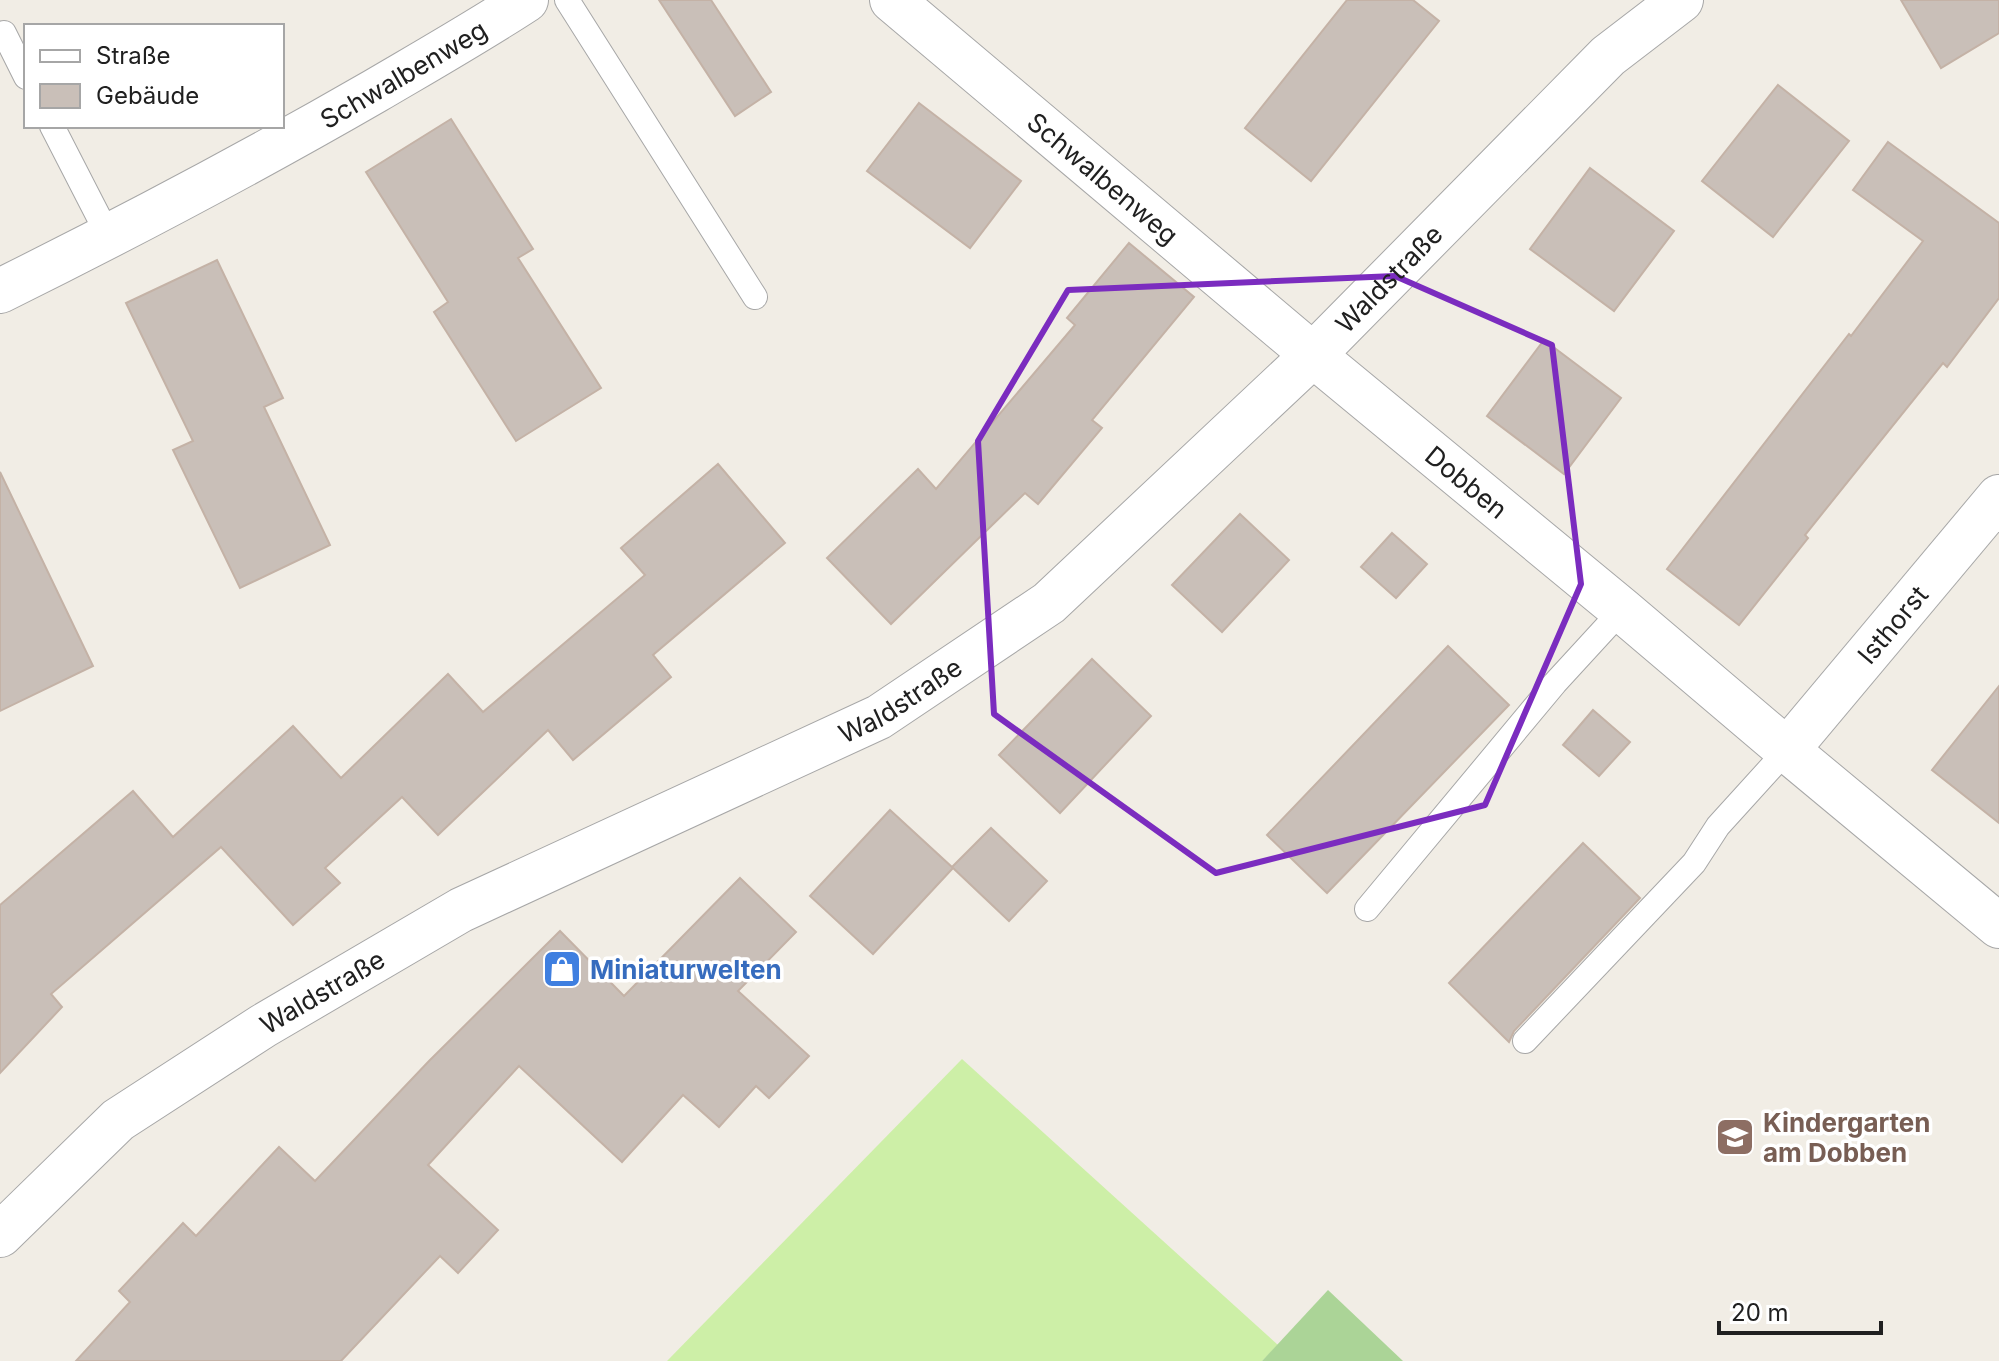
<svg xmlns="http://www.w3.org/2000/svg" width="1999" height="1361" viewBox="0 0 1999 1361" font-family="Inter,sans-serif">
<style>
.grass{fill:#cdefa7}
.forest{fill:#abd497}
.building{fill:#c9bfb8;stroke:#c4b2a6;stroke-width:2}
.lines{fill:none;stroke-linecap:round;stroke-linejoin:round}
.lane-casing{stroke:#a7a7a7;stroke-width:26}
.street-casing{stroke:#a7a7a7;stroke-width:46}
.lane{stroke:#fff;stroke-width:24}
.street{stroke:#fff;stroke-width:44}
.marked{fill:none;stroke:#7b2cbf;stroke-width:6;stroke-linejoin:round}
.labels{text-anchor:middle;dominant-baseline:central;stroke-width:7;stroke-linejoin:round;paint-order:stroke}
.street-label{font-size:26px;fill:#202020;stroke:#fff}
.shop-label{font-size:26px;font-weight:bold;fill:#366cbe;stroke:#fff;text-anchor:start}
.education-label{font-size:26px;font-weight:bold;fill:#785e54;stroke:#fff;text-anchor:start}
</style>
<rect width="100%" height="100%" fill="#f1ede5"/>
<path class="grass" d="M 962,1059 L 1278,1345 L 1262,1361 L 667,1361 Z"/>
<path class="forest" d="M 1328,1290 L 1403,1361 L 1262,1361 Z"/>
<g class="building">
<path d="M 659,0 L 711,0 L 771,92 L 735,116 Z"/>
<path d="M 1347,0 L 1413,0 L 1439,21 L 1311,181 L 1245,128 Z"/>
<path d="M 1901,0 L 1999,0 L 1999,33 L 1941,68 Z"/>
<path d="M 1778,85 L 1849,141 L 1773,237 L 1702,181 Z"/>
<path d="M 919,103 L 1021,181 L 970,248 L 867,171 Z"/>
<path d="M 451,119 L 533,249 L 518,258 L 601,388 L 516,441 L 434,312 L 448,302 L 366,172 Z"/>
<path d="M 1888,142 L 1999,223 L 1999,298 L 1947,367 L 1943,363 L 1805,535 L 1808,538 L 1739,625 L 1667,569 L 1849,334 L 1851,336 L 1923,241 L 1853,190 Z"/>
<path d="M 1590,168 L 1674,231 L 1614,311 L 1530,249 Z"/>
<path d="M 1129,243 L 1194,297 L 1092,420 L 1102,428 L 1038,504 L 1025,493 L 891,624 L 827,558 L 918,469 L 936,489 L 1075,325 L 1067,318 Z"/>
<path d="M 217,260 L 283,398 L 264,407 L 330,545 L 240,588 L 173,450 L 193,441 L 126,303 Z"/>
<path d="M 1544,340 L 1621,398 L 1564,474 L 1487,416 Z"/>
<path d="M 718,464 L 785,543 L 653,655 L 671,677 L 573,760 L 548,730 L 438,835 L 402,797 L 325,868 L 340,883 L 293,925 L 221,847 L 51,994 L 62,1007 L 0,1073 L 0,905 L 133,791 L 173,837 L 293,726 L 341,778 L 448,674 L 483,712 L 645,575 L 621,548 Z"/>
<path d="M 0,472 L 93,666 L 0,711 Z"/>
<path d="M 1240,514 L 1289,560 L 1222,632 L 1172,585 Z"/>
<path d="M 1392,533 L 1427,564 L 1396,598 L 1361,567 Z"/>
<path d="M 1448,646 L 1509,705 L 1327,893 L 1267,835 Z"/>
<path d="M 1092,659 L 1151,716 L 1060,813 L 999,755 Z"/>
<path d="M 1999,686 L 1999,823 L 1932,770 Z"/>
<path d="M 1593,710 L 1630,742 L 1599,776 L 1563,745 Z"/>
<path d="M 890,810 L 952,867 L 991,828 L 1047,881 L 1009,921 L 953,868 L 873,954 L 810,896 Z"/>
<path d="M 1583,843 L 1640,898 L 1514,1031 L 1509,1042 L 1449,983 Z"/>
<path d="M 740,878 L 796,932 L 738,991 L 809,1056 L 769,1098 L 756,1086 L 719,1127 L 683,1095 L 622,1162 L 519,1066 L 428,1165 L 498,1230 L 458,1273 L 440,1256 L 341,1361 L 76,1361 L 130,1302 L 119,1291 L 183,1223 L 196,1236 L 279,1147 L 315,1181 L 429,1061 L 560,931 L 624,996 Z"/>
</g>
<g class="lines">
<g class="lane-casing">
<g id="lane">
<path d="M 567,0 L 755,297"/>
<path d="M 4,33 L 26,77"/>
<path d="M 52,126 L 109,237"/>
<path d="M 1367,909 L 1555,683 L 1622,610"/>
<path d="M 1525,1041 L 1694,863 L 1718,826 L 1787,750"/>
</g>
</g>
<g class="street-casing">
<g id="street">
<path id="s1" d="M 892,0 L 1313,355 L 1622,610 L 1787,750 L 1999,926"/>
<path id="s2" d="M 0,291 C 127,228 252,162 375,91 C 426,61 477,32 526,0"/>
<path id="s3" d="M 1787,750 L 1999,497"/>
<path id="s4" d="M 0,1235 L 118,1120 L 263,1026 L 461,910 L 879,717 L 1049,603 L 1313,355 L 1608,56 L 1681,0"/>
</g>
</g>
<use href="#lane" class="lane"/>
<use href="#street" class="street"/>
</g>
<path class="marked" d="M 1395,276 L 1552,345 L 1581,584 L 1485,805 L 1216,873 L 994,714 L 978,441 L 1068,290 Z"/>
<defs>
<g id="shop-square" transform="scale(2)"><rect x="-9" y="-9" width="18" height="18" rx="4" fill="#3f7fe0" stroke="#fff"/><path d="M-5-2.5h2.3a2.7 3.5 0 0 1 5.4 0H5L5.5 6h-11ZM-1.5-2.5h3a1.5 2.3 0 0 0-3 0Z" fill="#fff"/></g>
<g id="school-square" transform="scale(2)"><rect x="-9" y="-9" width="18" height="18" rx="4" fill="#8d6e63" stroke="#fff"/><path d="M0-5L7-2L0 1L-7-2ZM-4 1L0 2.5L4 1V4Q0 6-4 4Z" fill="#fff"/></g>
</defs>
<g fill-rule="evenodd">
<use href="#shop-square" x="562" y="969"/>
<use href="#school-square" x="1735" y="1137"/>
</g>
<g class="labels">
<g class="street-label">
<text stroke="none"><textPath href="#s2" startOffset="458">Schwalbenweg</textPath></text>
<text stroke="none"><textPath href="#s1" startOffset="276">Schwalbenweg</textPath></text>
<text stroke="none"><textPath href="#s4" startOffset="1702">Waldstraße</textPath></text>
<text stroke="none"><textPath href="#s1" startOffset="750">Dobben</textPath></text>
<text stroke="none"><textPath href="#s3" startOffset="164">Isthorst</textPath></text>
<text stroke="none"><textPath href="#s4" startOffset="1054">Waldstraße</textPath></text>
<text stroke="none"><textPath href="#s4" startOffset="406">Waldstraße</textPath></text>
</g>
<g class="shop-label">
<text x="590" y="969">Miniaturwelten</text>
</g>
<g class="education-label">
<text x="1763" y="1122">Kindergarten<tspan x="1763" dy="30">am Dobben</tspan></text>
</g>
</g>
<rect x="24" y="24" width="260" height="104" fill="#ffffff" stroke="#a6a6a6" stroke-width="2"/>
<rect x="40" y="50" width="40" height="12" fill="#ffffff" stroke="#a6a6a6" stroke-width="2"/>
<text x="96" y="64" font-size="24" fill="#202020">Straße</text>
<rect x="40" y="84" width="40" height="24" fill="#c9bfb8" stroke="#a6a6a6" stroke-width="2"/>
<text x="96" y="104" font-size="24" fill="#202020">Gebäude</text>
<path d="M1719 1321v12h162v-12" fill="none" stroke="#202020" stroke-width="4"/>
<text x="1731" y="1321" font-size="24" fill="#202020" stroke="#ffffff" stroke-width="6" paint-order="stroke">20 m</text>
</svg>
